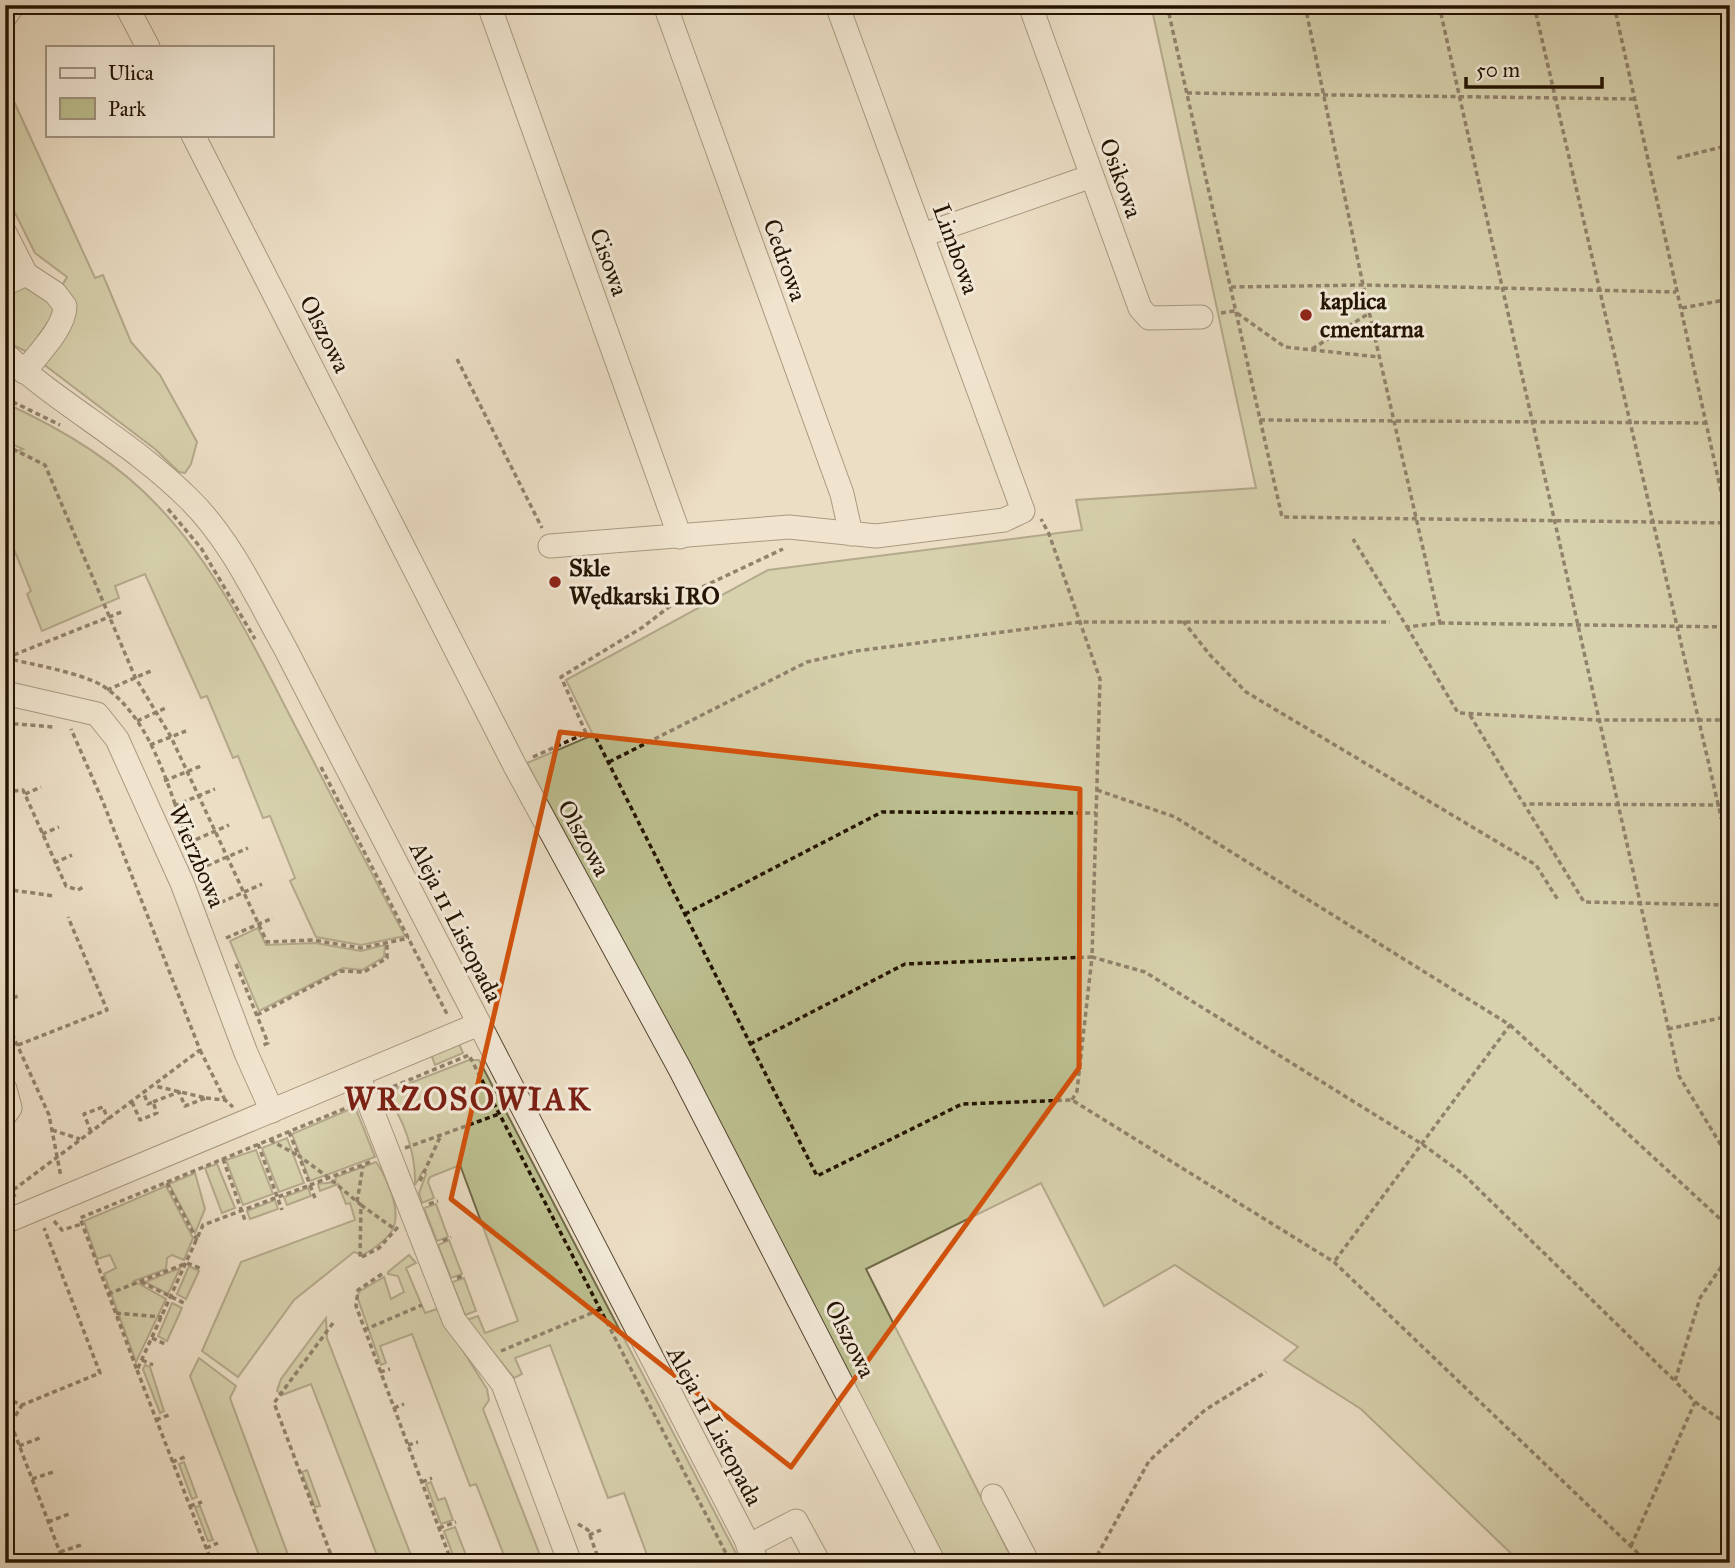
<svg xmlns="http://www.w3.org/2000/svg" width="1735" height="1568" viewBox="0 0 1735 1568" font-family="'IM FELL Great Primer',serif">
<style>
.green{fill:#bdc091;stroke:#706a48;stroke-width:2}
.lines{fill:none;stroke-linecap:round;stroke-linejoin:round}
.minor-casing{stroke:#554631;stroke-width:25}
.path{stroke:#231300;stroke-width:3.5;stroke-dasharray:5 3.5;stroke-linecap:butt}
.minor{stroke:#f3ead9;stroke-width:23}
.marked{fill:none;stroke:#d4520b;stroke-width:5;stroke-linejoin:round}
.poi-dot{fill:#8f2418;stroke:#f3ead9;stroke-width:2.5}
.labels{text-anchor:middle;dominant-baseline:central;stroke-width:6;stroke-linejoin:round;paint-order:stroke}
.street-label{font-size:24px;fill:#231300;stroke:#f3ead9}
.poi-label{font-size:24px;font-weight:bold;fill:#231300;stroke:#f3ead9;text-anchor:start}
.district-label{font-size:32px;font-weight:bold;letter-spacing:2px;fill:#7a1f14;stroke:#f3ead9}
</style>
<rect width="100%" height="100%" fill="#ecdec5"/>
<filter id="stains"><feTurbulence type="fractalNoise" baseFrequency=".00286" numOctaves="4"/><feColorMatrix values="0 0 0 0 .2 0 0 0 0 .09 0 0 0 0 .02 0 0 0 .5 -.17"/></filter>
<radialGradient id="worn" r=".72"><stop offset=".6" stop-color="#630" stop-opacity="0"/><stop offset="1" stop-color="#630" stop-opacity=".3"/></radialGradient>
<g class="green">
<path d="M 1151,5 L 1730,5 L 1730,1563 L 1521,1563 L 1361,1409 L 1284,1360 L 1298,1347 L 1175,1265 L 1104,1306 L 1041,1183 L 866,1269 L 1014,1563 L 945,1563 L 527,763 L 593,735 L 566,680 L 768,570 L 1082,530 L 1076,500 L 1256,488 Z"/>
<path d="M 11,95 L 95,278 L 103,275 L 131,342 L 160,375 L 197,442 L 191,464 L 185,473 L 179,472 L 155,449 L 42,363 L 60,289 L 67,277 L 35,253 L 5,193 L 5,102 Z"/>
<path d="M 24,284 L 58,308 L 27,352 L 5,341 L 5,294 Z"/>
<path d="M 5,403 C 60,428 117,462 158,506 C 216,567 252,642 290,716 C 328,789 366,863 405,936 L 361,945 L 316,937 L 290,881 L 295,878 L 270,816 L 263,818 L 238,756 L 233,758 L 207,696 L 201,698 L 145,574 L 115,586 L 119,598 L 42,631 L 27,594 L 31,591 L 6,530 L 10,528 L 5,517 L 5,448 L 15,452 L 23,449 L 5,441 Z"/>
<path d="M 258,928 L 266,945 L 315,943 L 361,951 L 385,945 L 384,957 L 362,970 L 343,968 L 259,1011 L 230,941 Z"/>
<path d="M 459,1044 L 463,1053 L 435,1065 L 431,1054 Z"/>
<path d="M 469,1060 L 479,1060 L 741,1563 L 650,1563 L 624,1493 L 608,1498 L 550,1345 L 515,1358 L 522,1374 L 514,1378 L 467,1320 L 478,1316 L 485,1333 L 518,1321 L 460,1165 L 430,1177 L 428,1182 L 434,1198 L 422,1203 L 419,1193 L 426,1174 L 423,1171 L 415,1185 C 416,1156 404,1113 382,1094 Z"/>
<path d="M 355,1107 L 375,1157 L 310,1181 L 292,1134 Z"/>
<path d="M 287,1138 L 304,1183 L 279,1192 L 262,1148 Z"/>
<path d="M 256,1150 L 273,1194 L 243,1205 L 226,1160 Z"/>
<path d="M 376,1162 C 383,1171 387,1182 391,1192 C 403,1226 392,1238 363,1255 L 354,1252 L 294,1300 L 238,1377 L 202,1351 L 241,1262 L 355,1220 L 350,1203 L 346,1204 L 338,1184 L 320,1191 L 318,1184 L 335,1182 L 336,1177 Z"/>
<path d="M 217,1164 L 235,1208 L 222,1213 L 205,1168 Z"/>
<path d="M 195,1173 L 205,1209 L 195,1233 L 169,1184 Z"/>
<path d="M 166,1186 L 193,1238 L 184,1260 L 172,1255 L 167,1258 L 166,1269 L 134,1281 L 166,1299 L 136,1362 L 104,1274 L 116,1268 L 110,1255 L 97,1259 L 84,1221 Z"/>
<path d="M 308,1188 L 311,1196 L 287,1205 L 284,1197 Z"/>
<path d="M 275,1200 L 278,1209 L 250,1219 L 247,1211 Z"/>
<path d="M 436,1204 L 448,1237 L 437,1241 L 424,1208 Z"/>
<path d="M 449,1240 L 462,1274 L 451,1278 L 438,1245 Z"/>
<path d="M 409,1255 L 416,1263 L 406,1268 L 425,1313 L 437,1309 L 487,1389 L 489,1400 L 483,1409 L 543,1563 L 507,1563 L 476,1484 L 470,1486 L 412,1334 L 380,1346 L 386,1363 L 381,1365 L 357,1296 L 360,1291 L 384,1277 L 391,1299 L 404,1292 L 398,1276 L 388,1274 L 388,1272 Z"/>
<path d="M 189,1266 L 199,1271 L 186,1299 L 177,1294 Z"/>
<path d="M 180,1268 L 168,1294 L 145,1282 Z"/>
<path d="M 464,1278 L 476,1311 L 465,1315 L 452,1282 Z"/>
<path d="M 172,1303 L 182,1308 L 167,1341 L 158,1336 Z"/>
<path d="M 326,1318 L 327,1338 L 414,1563 L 380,1563 L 311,1384 L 282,1395 L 277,1391 L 281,1379 Z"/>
<path d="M 199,1358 L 236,1386 L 230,1398 L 291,1563 L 262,1563 L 190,1376 Z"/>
<path d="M 145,1365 L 150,1367 L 164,1411 L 160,1413 L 143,1369 Z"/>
<path d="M 184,1462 L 197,1497 L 192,1499 L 179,1464 Z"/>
<path d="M 307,1470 L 320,1506 L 315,1507 L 302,1472 Z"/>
<path d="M 431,1482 L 438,1500 L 445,1498 L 453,1520 L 441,1524 L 426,1484 Z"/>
<path d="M 200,1506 L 213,1540 L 208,1541 L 195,1507 Z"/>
<path d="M 455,1527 L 468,1560 L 456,1563 L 444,1531 Z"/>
</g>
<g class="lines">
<g class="minor-casing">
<g id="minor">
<path d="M 126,5 L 148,47"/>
<path d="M 489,5 L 680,537"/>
<path d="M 665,5 L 842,494 L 851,534"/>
<path d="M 1030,5 L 1140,308 L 1149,318 L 1201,317"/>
<path d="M 5,17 L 13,5"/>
<path d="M 193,135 L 515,766 L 680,1069 L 934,1563"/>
<path d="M 5,233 L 26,274 L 55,293 L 65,306 C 65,328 37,355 24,372"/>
<path d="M 923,235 L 1092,176"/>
<path d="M 5,284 L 26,274"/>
<path d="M 5,354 C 63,407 133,443 189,499 C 230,539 256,596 284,646 L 758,1563"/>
<path d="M 550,546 L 789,527 L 876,536 L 1004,520 L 1023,511 L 837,5"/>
<path d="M 5,693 L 97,714 L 117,739 L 182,883 L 246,1053 L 272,1111"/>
<path d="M 358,1075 L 454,1320 L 503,1384 L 570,1563"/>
<path d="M 5,1089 L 10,1108 L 5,1115"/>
<path d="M 5,1222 L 479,1024"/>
<path d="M 993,1496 L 1028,1563"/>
<path d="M 748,1546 L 796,1521 L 819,1563"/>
</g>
</g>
<g class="path">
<path d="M 1167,5 L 1282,517 L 1728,523"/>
<path d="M 1305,5 L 1363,285 L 1440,623 L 1407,627 L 1353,539"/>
<path d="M 1439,5 L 1679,1076 L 1730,1160"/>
<path d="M 1534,5 L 1730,856"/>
<path d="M 1614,5 L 1730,532"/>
<path d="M 1638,6 L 1641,5"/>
<path d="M 1187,93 L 1635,99"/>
<path d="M 1677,158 L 1730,145"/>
<path d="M 1231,287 L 1363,285 L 1676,292"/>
<path d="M 1682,308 L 1730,299"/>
<path d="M 1221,313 L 1234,311 L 1285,347 L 1379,357"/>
<path d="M 1312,349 L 1368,314"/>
<path d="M 457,359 L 542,528"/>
<path d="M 5,398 L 60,425"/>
<path d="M 1260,420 L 1705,423"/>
<path d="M 5,445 L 45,465 L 135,677 L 171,737 L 267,942 L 313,940 L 361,948 L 409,938"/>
<path d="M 168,509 L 201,548 L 255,639"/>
<path d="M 1183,621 L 1210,655 L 1246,692 L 1536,865 L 1558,900"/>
<path d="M 1440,623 L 1730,627"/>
<path d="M 5,625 L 7,624"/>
<path d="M 1407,627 L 1458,713 L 1598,720 L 1730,720"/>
<path d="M 5,658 C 31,664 82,673 103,686 C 154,720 170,795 191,849"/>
<path d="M 6,658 L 124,611"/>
<path d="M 107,690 L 153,670"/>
<path d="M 1470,715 L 1523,803"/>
<path d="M 137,721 L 168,707"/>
<path d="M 5,723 L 53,727"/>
<path d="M 586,733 L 561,677 L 643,627 L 683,596 L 783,549"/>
<path d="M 150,745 L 186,731"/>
<path d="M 533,757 L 584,734 L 596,738 L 817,1176 L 962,1104 L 1072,1100 L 1334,1262 L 1641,1556 L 1658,1563"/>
<path d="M 609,762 L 807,662 L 856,651 L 1080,622 L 1390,622"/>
<path d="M 321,767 L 448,1016"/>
<path d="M 164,781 L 201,766"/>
<path d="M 1097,790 L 1175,817 L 1510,1025 L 1334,1262"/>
<path d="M 5,792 L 23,790 L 66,886 L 78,890 L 85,886"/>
<path d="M 25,794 L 41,787"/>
<path d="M 1730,805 L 1524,804 L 1584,902 L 1730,905"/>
<path d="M 174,806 L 215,789"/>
<path d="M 42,834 L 59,827"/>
<path d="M 188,843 L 229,825"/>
<path d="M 54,863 L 72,855"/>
<path d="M 199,869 L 248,848"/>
<path d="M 5,889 L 54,896"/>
<path d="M 213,906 L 262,884"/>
<path d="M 685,914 L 882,812 L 1096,813"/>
<path d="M 226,938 L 273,918"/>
<path d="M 236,964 L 268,1043 L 263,1045"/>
<path d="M 5,1001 L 18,996"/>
<path d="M 257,1015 L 341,971 L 364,972 L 387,958 L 387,943"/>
<path d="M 5,1018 L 49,1115 L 61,1177"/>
<path d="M 1510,1025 L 1730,1228"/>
<path d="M 1668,1029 L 1730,1016"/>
<path d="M 750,1044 L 905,964 L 1092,957 L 1100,679 L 1049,534 L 1041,519"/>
<path d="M 18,1045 L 107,1010 L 68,917"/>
<path d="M 200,1050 L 225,1100"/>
<path d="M 385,1090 L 469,1055 L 731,1563"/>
<path d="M 206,1098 L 225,1100 L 233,1107"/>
<path d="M 1072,1100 L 1077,1091 L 1092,957 L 1145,972 L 1422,1144 L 1463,1174 L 1675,1381"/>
<path d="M 132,1102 L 140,1120 L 157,1113 L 153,1102 L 148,1104 L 144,1094"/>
<path d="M 153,1102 L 179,1092 L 185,1106 L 206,1098 L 155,1086"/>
<path d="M 52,1130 L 80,1139"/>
<path d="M 91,1132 L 84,1114 L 103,1107 L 108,1120"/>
<path d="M 289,1132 L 298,1154"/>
<path d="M 270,1140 L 299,1156"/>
<path d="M 258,1144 L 282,1210"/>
<path d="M 405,1148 L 499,1114"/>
<path d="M 223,1159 L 246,1223"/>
<path d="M 370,1162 L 310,1185 L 299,1156 L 329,1178 L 361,1205 L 360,1258 L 379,1248 L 398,1227"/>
<path d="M 420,1181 L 441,1135"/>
<path d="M 167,1183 L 197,1240"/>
<path d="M 15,1197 L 12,1191 L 200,1050 L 103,802 L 71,729"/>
<path d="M 315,1198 L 310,1185 L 203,1225 L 137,1370 L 80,1218 L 351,1106"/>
<path d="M 357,1202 L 363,1166"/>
<path d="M 429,1204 L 438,1201"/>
<path d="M 361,1205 L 396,1230"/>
<path d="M 54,1221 L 62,1230 L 82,1224"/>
<path d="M 443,1241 L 451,1237"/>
<path d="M 382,1274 L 358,1290 L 356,1306 L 452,1563"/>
<path d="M 457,1278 L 465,1275"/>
<path d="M 141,1282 L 186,1304"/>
<path d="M 108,1294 L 187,1263 L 202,1269"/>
<path d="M 116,1313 L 162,1317"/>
<path d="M 333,1323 L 274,1403 L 334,1563"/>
<path d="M 364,1330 L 422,1305"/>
<path d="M 152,1338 L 167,1345"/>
<path d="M 501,1351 L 599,1310"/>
<path d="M 142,1360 L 153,1365"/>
<path d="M 137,1370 L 212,1563"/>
<path d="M 380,1372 L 390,1369"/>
<path d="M 5,1398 L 22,1405 L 100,1373 L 44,1228"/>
<path d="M 1695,1402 L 1730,1426"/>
<path d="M 5,1408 L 64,1563"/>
<path d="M 394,1408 L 404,1404"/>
<path d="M 156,1420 L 169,1415"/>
<path d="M 11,1423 L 22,1405"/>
<path d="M 408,1445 L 418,1442"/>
<path d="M 19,1446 L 40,1438"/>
<path d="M 172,1462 L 185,1457"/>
<path d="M 32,1479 L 53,1472"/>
<path d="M 422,1482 L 432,1478"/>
<path d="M 9,1505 L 10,1563"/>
<path d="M 190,1506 L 202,1502"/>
<path d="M 48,1522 L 69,1514"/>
<path d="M 578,1524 L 588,1530 L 600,1563"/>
<path d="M 439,1528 L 456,1522"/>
<path d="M 589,1535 L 601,1530"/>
<path d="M 1631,1546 L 1695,1402 L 1675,1381 L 1700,1298 L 1730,1254"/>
<path d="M 206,1548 L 218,1543"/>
<path d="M 60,1552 L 81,1545"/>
<path d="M 1093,1563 L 1149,1461 L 1205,1410 L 1266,1372"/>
</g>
<use href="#minor" class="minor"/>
</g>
<path d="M0 0H1735V1568H0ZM 560,732 L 1080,789 L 1079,1068 L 791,1467 L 451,1199 Z" fill="#ecdec5" fill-opacity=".55" fill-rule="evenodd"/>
<path class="marked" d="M 560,732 L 1080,789 L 1079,1068 L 791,1467 L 451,1199 Z"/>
<g class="poi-dot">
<circle cx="1306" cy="315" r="7"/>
<circle cx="555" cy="582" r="7"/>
</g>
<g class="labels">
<g class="street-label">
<text transform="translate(1121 178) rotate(70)">Osikowa</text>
<text transform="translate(956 249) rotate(70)">Limbowa</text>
<text transform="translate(785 260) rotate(70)">Cedrowa</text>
<text transform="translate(609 262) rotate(70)">Cisowa</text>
<text transform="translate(325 334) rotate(63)">Olszowa</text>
<text transform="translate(584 838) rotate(61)">Olszowa</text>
<text transform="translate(197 856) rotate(67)">Wierzbowa</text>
<text transform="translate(456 922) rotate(63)">Aleja 11 Listopada</text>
<text transform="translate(850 1339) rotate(63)">Olszowa</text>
<text transform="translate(715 1426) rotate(62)">Aleja 11 Listopada</text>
</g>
<g class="poi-label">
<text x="1320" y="301">kaplica<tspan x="1320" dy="28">cmentarna</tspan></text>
<text x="569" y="568">Skle<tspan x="569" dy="28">Wędkarski IRO</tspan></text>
</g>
<g class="district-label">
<text x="468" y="1099">WRZOSOWIAK</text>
</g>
</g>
<rect width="1735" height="1568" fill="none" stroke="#ecdec5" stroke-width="28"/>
<rect x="7" y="7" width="1721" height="1554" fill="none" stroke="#231300" stroke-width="3.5"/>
<rect x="14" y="14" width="1707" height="1540" fill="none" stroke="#231300" stroke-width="2"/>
<rect x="46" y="46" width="228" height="91" fill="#f3ead9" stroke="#a09482" stroke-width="2"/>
<rect x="60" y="68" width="35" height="10" fill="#f3ead9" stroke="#a09482" stroke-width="2"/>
<text x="108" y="80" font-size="21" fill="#231300">Ulica</text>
<rect x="60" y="98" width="35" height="21" fill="#bdc091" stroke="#a09482" stroke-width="2"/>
<text x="108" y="116" font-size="21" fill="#231300">Park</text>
<path d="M1466 77v10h136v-10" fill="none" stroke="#231300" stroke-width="3.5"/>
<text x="1476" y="77" font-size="21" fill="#231300" stroke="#f3ead9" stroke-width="5" paint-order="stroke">50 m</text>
<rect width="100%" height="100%" filter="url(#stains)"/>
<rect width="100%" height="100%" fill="url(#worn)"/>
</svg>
